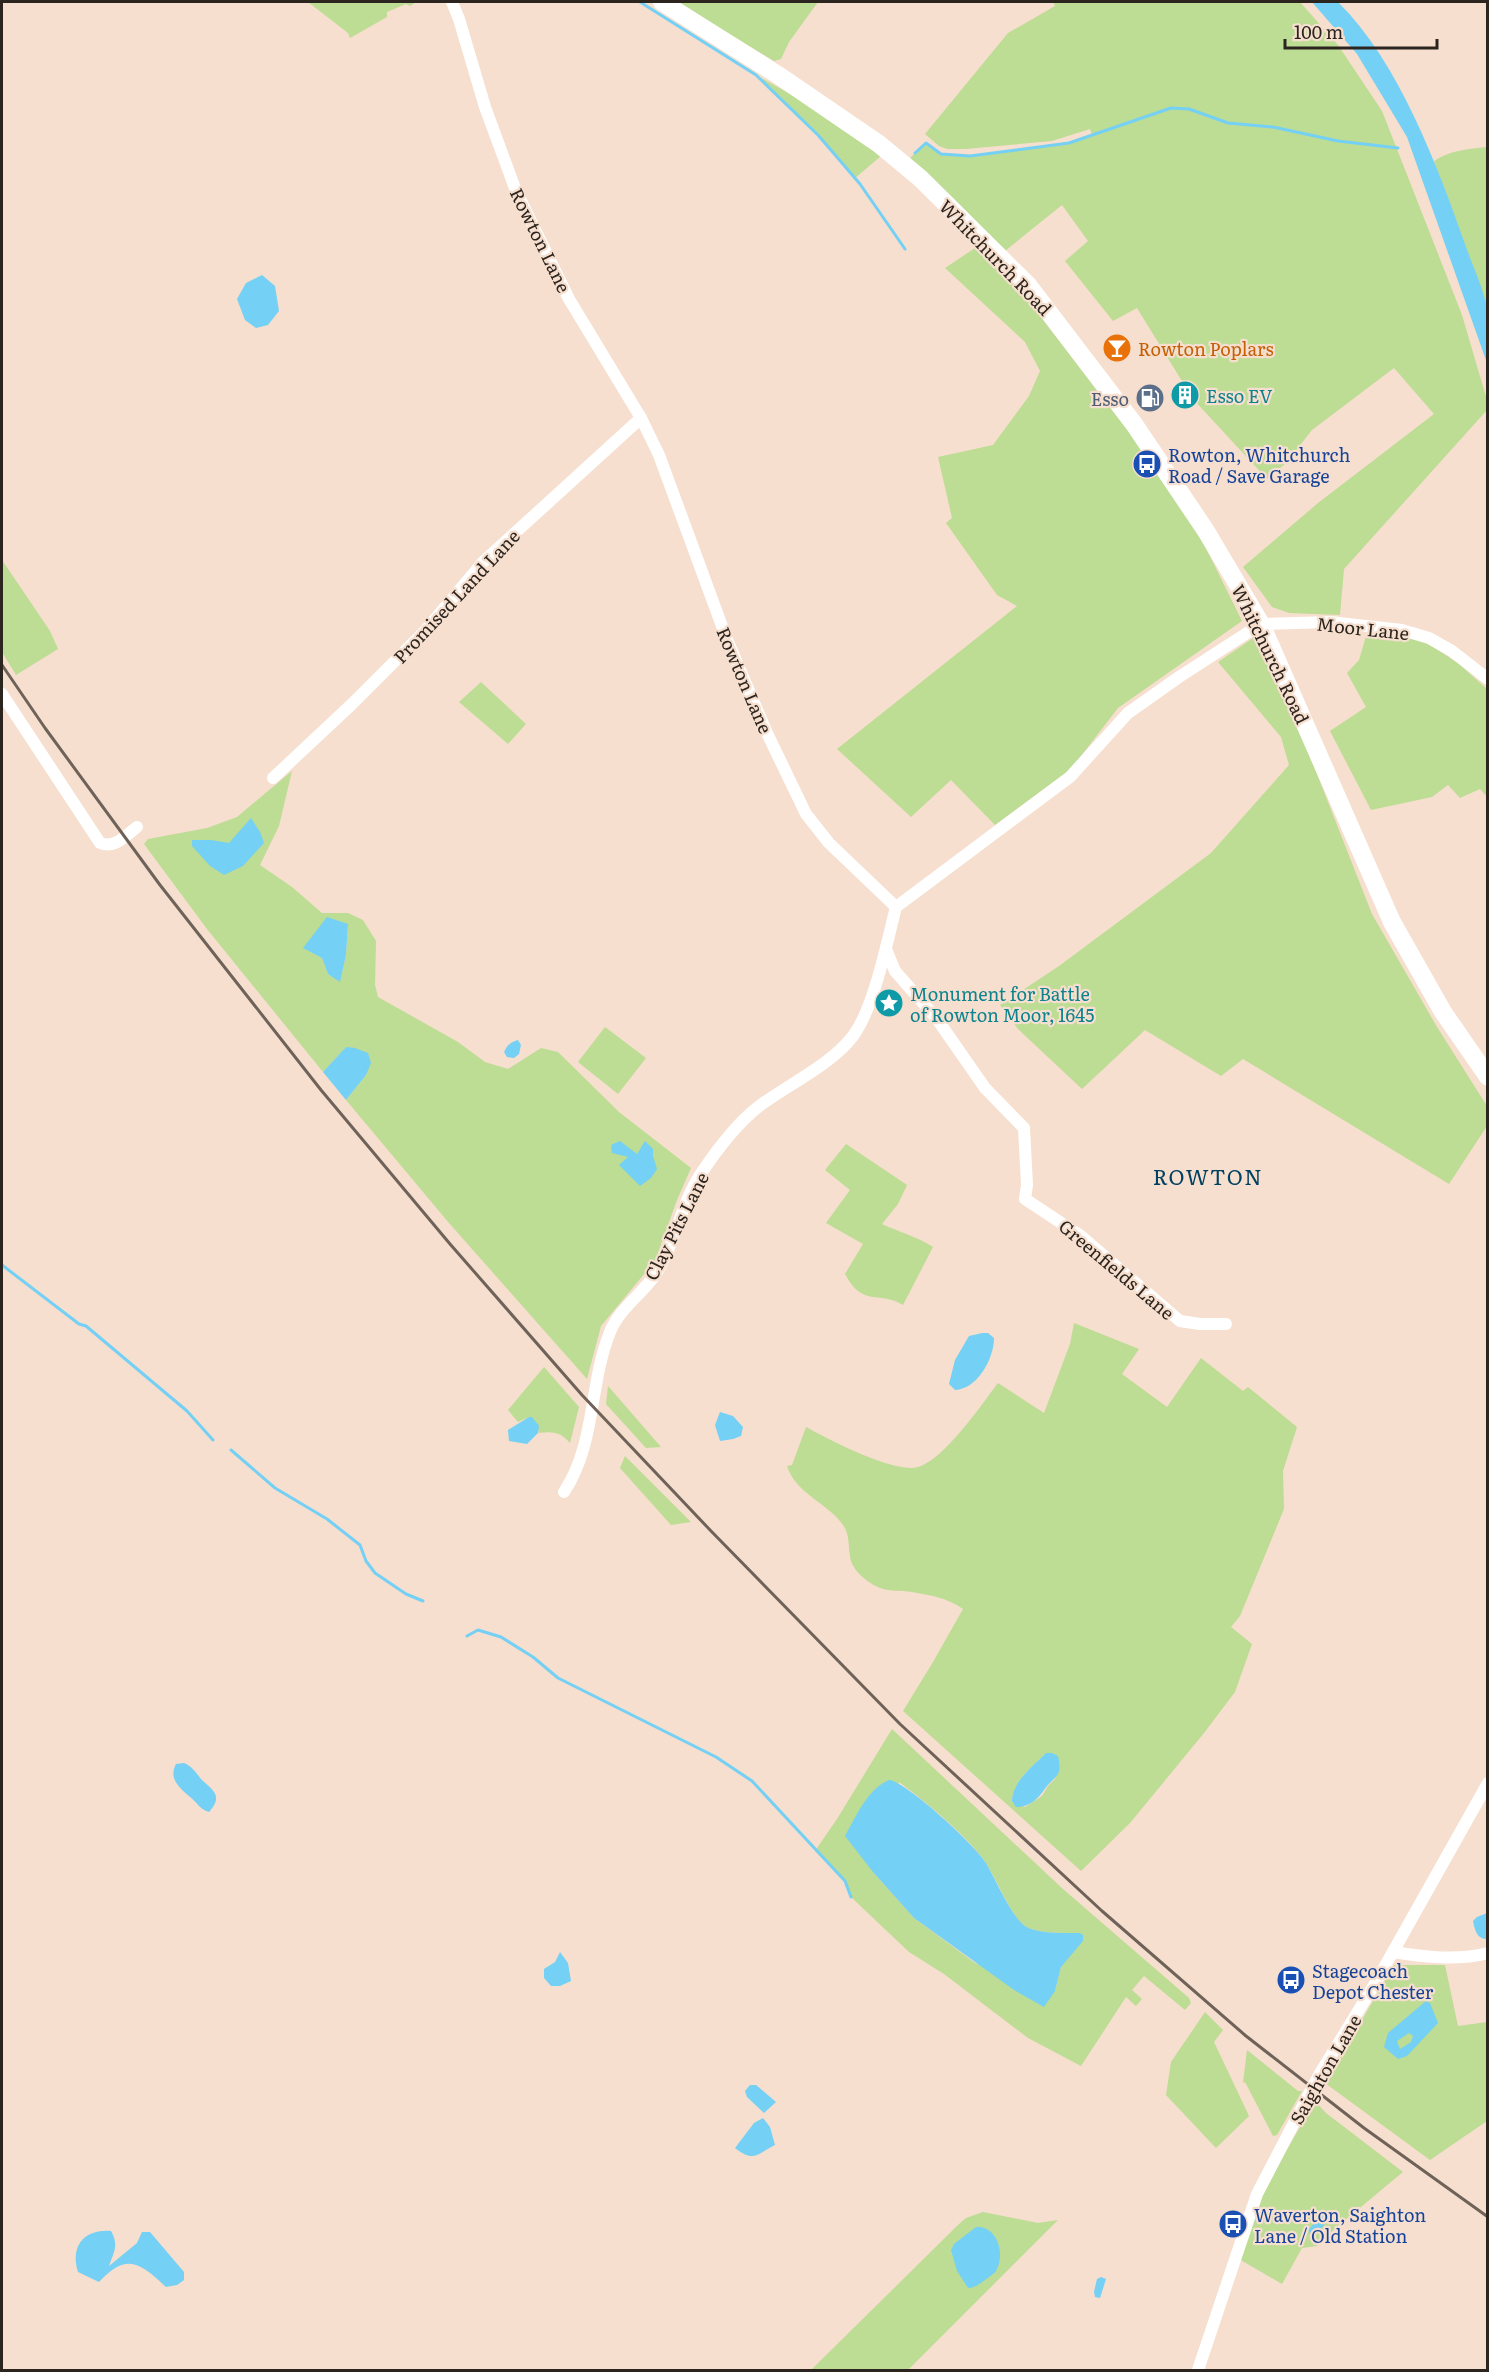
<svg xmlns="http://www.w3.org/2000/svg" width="1489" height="2372" viewBox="0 0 1489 2372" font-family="Literata,serif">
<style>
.green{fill:#bddc94;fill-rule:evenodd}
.water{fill:#74d0f4;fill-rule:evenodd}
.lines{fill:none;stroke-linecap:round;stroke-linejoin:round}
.stream{stroke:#74d0f4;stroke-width:3}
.minor{stroke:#fff;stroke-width:12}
.highway{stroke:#fff;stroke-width:18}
.rail{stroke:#6f6259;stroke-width:3}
.labels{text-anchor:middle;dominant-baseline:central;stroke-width:4.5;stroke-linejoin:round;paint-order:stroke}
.street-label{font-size:18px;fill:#2c241e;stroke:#f6dfce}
.food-label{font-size:18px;fill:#c56008;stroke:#f6dfce;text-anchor:start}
.culture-label{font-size:18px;fill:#0d838f;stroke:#f6dfce;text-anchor:start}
.service-label{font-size:18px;fill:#4e5e75;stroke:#f6dfce;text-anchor:end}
.transit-label{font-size:18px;fill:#164399;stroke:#f6dfce;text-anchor:start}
.quarter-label{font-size:21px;letter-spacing:1.5px;fill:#004060;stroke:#f6dfce}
</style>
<rect width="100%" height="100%" fill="#f6dfce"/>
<g class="green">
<path d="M 308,2 L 416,2 L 410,6 L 406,4 L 387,12 L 387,17 L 350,38 L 348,33 Z"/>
<path d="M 676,2 L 818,2 L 789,42 L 781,59 L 774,61 Z"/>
<path d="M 1053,2 L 1300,2 L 1338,45 L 1382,111 L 1462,315 L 1487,400 L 1487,410 L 1344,569 L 1340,615 L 1289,613 L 1272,607 L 1243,567 L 1318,503 L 1434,414 L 1394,368 L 1312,430 L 1286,463 L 1267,479 L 1193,399 L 1137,308 L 1113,321 L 1065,261 L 1088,241 L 1062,205 L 1005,251 L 909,159 L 926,143 L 941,154 L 970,156 L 1069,143 L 1092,135 L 1090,129 L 1052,141 L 965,149 L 947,149 L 939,146 L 925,134 L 1008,33 L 1055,6 Z"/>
<path d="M 756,75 L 833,118 L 881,156 L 854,179 L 818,135 Z"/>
<path d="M 1487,147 L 1487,308 L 1434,161 C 1451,150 1468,149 1487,147 Z"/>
<path d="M 978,246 L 1018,287 L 1130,433 L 1201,538 L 1242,621 L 1118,708 L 1071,769 L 995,825 L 951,780 L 911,817 L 837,749 L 1017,606 L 997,595 L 946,523 L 952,518 L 938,457 L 993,445 L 1029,396 L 1040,371 L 1025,342 L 945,268 Z"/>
<path d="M 2,560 L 50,631 L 58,649 L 16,675 L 2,652 Z"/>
<path d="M 1367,633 L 1423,640 L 1459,664 L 1487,689 L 1487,797 L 1480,789 L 1460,798 L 1448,785 L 1432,797 L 1371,810 L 1330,731 L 1366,707 L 1347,673 L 1359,660 Z"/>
<path d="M 1256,636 L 1306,746 L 1372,914 L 1437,1027 L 1487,1106 L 1487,1126 L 1449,1184 L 1243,1059 L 1221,1076 L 1145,1030 L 1082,1089 L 1018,1029 L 1000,1005 L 1059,966 L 1211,853 L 1289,765 L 1281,737 L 1218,662 Z"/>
<path d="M 481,682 L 526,724 L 508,744 L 459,702 Z"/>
<path d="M 292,771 L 279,826 L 260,865 L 292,887 L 322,913 L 348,913 L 363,920 L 376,941 L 375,985 L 378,997 L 458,1042 L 485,1062 L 508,1069 L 541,1048 L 558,1052 L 619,1112 L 691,1168 L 677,1200 L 655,1261 L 601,1326 L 587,1379 L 449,1223 L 346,1100 L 366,1075 L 368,1068 L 346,1047 L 323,1072 L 207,929 L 144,844 L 148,839 L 207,828 L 237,817 ZM 348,924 L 346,955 L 340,981 L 328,974 L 322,958 L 304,948 Z"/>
<path d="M 605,1027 L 646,1058 L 618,1094 L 578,1062 Z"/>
<path d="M 846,1144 L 907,1185 L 898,1204 L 882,1224 C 899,1232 918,1237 933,1247 L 903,1305 C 878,1290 863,1308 845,1274 L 863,1244 L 826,1223 L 850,1190 L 825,1170 Z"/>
<path d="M 1074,1323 L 1139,1349 L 1122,1374 L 1167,1407 L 1201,1358 L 1243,1391 L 1248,1387 L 1297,1427 L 1283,1471 L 1284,1509 L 1240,1616 L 1231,1627 L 1252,1644 L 1235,1692 L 1204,1733 L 1130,1823 L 1081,1871 L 903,1711 L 933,1662 L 963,1609 C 948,1598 930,1595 912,1592 C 901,1590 891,1592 880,1588 C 868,1583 851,1570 850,1556 C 848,1545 850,1535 843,1525 C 828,1503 796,1494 787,1466 L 792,1465 L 806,1427 C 828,1439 894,1474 918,1467 C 944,1460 982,1404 998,1383 L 1044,1413 L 1070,1344 ZM 1046,1753 L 1059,1761 L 1055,1779 L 1048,1786 L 1042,1796 L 1025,1807 L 1012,1802 C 1012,1782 1033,1766 1046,1753 Z"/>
<path d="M 544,1367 L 579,1407 L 570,1443 C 561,1432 552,1431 538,1433 L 539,1431 L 529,1417 L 518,1422 L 508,1410 Z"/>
<path d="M 608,1386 L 661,1447 L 646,1448 L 606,1404 Z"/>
<path d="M 625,1456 L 691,1522 L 671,1525 L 620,1468 Z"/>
<path d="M 892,1729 L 1063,1889 L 1189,1998 L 1191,2003 L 1185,2010 L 1144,1976 L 1132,1990 L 1142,1999 L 1136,2006 L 1126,1997 L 1081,2066 L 1028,2038 L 944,1974 L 909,1952 L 851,1897 L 845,1881 L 815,1851 L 837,1819 ZM 899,1782 C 926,1802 964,1833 984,1860 C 995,1875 1011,1917 1025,1926 C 1037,1934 1065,1933 1079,1933 L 1061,1967 L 1055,1991 L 975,1963 L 914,1918 L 873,1872 Z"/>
<path d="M 1394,1965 L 1445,1965 L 1458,2026 L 1487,2022 L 1487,2121 L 1430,2160 L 1325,2083 Z"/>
<path d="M 1205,2012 L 1223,2030 L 1214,2042 L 1249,2116 L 1216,2148 L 1166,2095 L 1171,2062 Z"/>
<path d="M 1247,2050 L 1298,2091 L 1302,2091 L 1277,2135 L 1273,2136 L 1245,2082 L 1243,2083 Z"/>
<path d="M 1315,2101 L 1326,2113 L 1403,2172 L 1338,2226 L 1317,2246 L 1302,2248 L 1282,2284 L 1239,2259 L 1259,2203 L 1274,2172 Z"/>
<path d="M 983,2212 L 1038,2223 L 1058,2220 L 908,2370 L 811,2370 L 959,2224 L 966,2218 Z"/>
</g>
<g class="water">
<path d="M 1312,2 L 1338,2 C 1399,62 1438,167 1466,247 C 1473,267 1483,287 1487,308 C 1489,324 1488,345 1487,363 L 1407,137 L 1357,54 Z"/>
<path d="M 262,275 L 275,286 L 279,311 L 268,325 L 256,328 L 245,320 L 237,299 L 246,283 Z"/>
<path d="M 251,818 L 260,832 L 264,843 L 243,866 L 224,875 L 210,866 L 192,846 L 192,840 L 211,840 L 229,843 Z"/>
<path d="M 327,917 L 348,924 L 346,955 L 340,982 L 328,974 L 322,958 L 303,948 Z"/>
<path d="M 518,1040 L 521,1045 L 519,1054 L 514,1058 L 507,1057 L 504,1052 C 507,1045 511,1042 518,1040 Z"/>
<path d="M 346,1047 L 355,1048 L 368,1053 L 371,1063 L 366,1075 L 346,1100 L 323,1072 Z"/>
<path d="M 620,1141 L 637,1154 L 645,1141 L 653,1149 L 653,1156 L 657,1169 L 651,1178 L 640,1186 L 619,1165 L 628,1157 L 612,1153 L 611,1145 Z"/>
<path d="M 982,1333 L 988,1333 L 994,1338 C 994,1359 977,1389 955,1390 L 949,1384 L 955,1360 L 969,1336 Z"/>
<path d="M 720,1412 L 733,1416 L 743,1427 L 741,1436 L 733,1439 L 720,1441 L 715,1425 Z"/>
<path d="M 529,1417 L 532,1417 L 539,1426 L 538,1433 L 527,1444 L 509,1441 L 508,1430 Z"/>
<path d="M 1046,1753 L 1052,1753 L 1058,1756 C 1059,1760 1060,1766 1059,1771 C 1057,1778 1051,1781 1047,1786 C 1039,1797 1032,1807 1016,1807 L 1012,1801 C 1012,1782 1033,1766 1046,1753 Z"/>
<path d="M 184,1763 C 193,1767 196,1773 202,1780 C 214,1791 223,1796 209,1812 C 199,1809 198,1803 190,1797 C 180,1788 168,1779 176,1764 Z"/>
<path d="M 889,1780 C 907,1782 976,1846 986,1863 C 995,1878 1011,1916 1025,1926 C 1037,1934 1065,1933 1080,1933 L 1083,1935 L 1083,1941 L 1061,1967 L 1055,1991 L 1044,2007 L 1014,1990 L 914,1918 L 873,1872 L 845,1836 C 856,1817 867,1789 889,1780 Z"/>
<path d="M 1487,1913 L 1487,1939 C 1477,1939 1475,1931 1473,1921 L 1477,1917 Z"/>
<path d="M 560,1952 L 568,1963 L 571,1981 L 560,1986 L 551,1986 L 544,1978 L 544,1969 L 555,1962 Z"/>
<path d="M 1426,2001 L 1430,2003 L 1438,2023 L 1407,2056 L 1398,2059 L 1384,2047 L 1388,2033 ZM 1409,2033 L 1413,2036 L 1411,2042 L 1400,2049 L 1397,2041 Z"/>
<path d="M 750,2085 L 756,2085 L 776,2102 L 764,2113 L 747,2097 L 745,2091 Z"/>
<path d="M 763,2118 L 770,2127 L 775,2145 C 757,2154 754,2163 735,2148 L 754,2123 Z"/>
<path d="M 1322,2215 L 1325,2216 L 1324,2226 L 1311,2236 L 1308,2230 Z"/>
<path d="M 976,2227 C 997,2225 1006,2254 996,2271 C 994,2274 989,2277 985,2280 C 979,2284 975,2288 968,2288 L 957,2271 L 951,2250 L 954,2244 Z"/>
<path d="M 111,2231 C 119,2245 114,2252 109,2266 L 137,2243 L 142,2232 L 150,2232 L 184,2272 L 184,2280 L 177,2285 L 166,2287 C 140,2263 127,2252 99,2282 L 78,2272 C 70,2246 84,2229 111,2231 Z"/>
<path d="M 1101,2277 L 1106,2279 L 1100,2298 L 1095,2297 L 1094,2292 L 1097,2279 Z"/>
</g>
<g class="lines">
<g class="stream">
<path d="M 640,2 L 756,75 L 818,135 L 860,184 L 905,249"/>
<path d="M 915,153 L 926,143 L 941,154 L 970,156 L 1069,143 L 1171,108 L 1189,109 L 1228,123 L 1273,127 L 1338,141 L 1398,148"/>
<path d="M 2,1265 L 79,1324 L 86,1326 L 187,1411 L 213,1440"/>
<path d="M 231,1450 L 275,1488 L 327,1519 L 360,1545 L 366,1561 L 375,1573 L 406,1594 L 423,1601"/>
<path d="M 467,1636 L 478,1630 L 501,1637 L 533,1657 L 558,1678 L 716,1757 L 752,1781 L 845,1881 L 851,1897"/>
</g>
<g class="minor">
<path d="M 452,2 L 459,19 L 485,107 L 516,191 L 569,299 L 641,418 L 659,455 L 726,637 L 767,733 L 806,814 L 829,843 L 896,907"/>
<path d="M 2,694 L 100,843 C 115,849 125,836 137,827"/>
<path d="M 273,778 L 352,704 L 424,632 L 483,562 L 641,418"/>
<path d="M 896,907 L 1070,777 L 1128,713 L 1179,677 L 1261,624 L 1330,622 L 1402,630 L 1429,638 L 1452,651 L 1488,679"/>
<path d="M 886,949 L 895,971 L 937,1019 L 985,1088 L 1024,1128 L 1027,1185 L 1025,1199 L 1081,1236 L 1180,1321 L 1200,1324 L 1226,1324"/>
<path d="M 564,1492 C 596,1444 589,1384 610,1332 C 619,1309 642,1294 655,1275 C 675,1245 680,1206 700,1175 C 716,1151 735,1125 758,1107 C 787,1085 831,1065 853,1036 C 874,1008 887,942 896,907"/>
<path d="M 1393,1952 C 1424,1957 1457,1961 1488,1953"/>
<path d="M 1198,2370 L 1257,2194 L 1319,2075 L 1376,1982 L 1488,1783"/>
</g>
<path class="highway" d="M 662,2 L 778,75 L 879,144 L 920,178 L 1028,285 L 1134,424 L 1206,531 L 1261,624 L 1392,922 L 1443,1012 L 1488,1077"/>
<path class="rail" d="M 2,665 L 45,728 L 160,885 L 321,1090 L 450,1244 L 582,1395 L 711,1531 L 900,1724 L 1102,1911 L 1246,2036 L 1364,2128 L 1488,2217"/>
</g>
<defs>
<g id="bar-disc" transform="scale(1.5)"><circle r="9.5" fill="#e8710a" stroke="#f6dfce"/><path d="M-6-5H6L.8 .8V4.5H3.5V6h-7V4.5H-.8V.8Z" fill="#fff"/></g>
<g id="building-disc" transform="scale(1.5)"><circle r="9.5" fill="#0f9aa8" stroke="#f6dfce"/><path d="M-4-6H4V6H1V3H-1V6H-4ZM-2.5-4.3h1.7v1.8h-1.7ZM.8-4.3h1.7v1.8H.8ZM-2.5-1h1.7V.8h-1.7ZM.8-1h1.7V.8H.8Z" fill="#fff"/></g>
<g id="fuel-disc" transform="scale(1.5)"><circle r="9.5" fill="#5c6f8a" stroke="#f6dfce"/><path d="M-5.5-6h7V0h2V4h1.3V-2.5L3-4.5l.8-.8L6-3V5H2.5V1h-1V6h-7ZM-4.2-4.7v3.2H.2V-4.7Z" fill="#fff"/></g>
<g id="bus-disc" transform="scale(1.5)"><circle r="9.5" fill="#1a4fb4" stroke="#f6dfce"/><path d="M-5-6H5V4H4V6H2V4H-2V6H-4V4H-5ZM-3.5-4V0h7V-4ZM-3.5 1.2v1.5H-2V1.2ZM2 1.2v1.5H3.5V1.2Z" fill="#fff"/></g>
<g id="sight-disc" transform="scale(1.5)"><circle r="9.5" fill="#0f9aa8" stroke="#f6dfce"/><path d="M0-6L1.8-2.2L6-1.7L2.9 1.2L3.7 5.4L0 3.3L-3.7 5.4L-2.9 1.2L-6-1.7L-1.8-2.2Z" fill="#fff"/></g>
</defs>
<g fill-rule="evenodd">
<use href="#bar-disc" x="1117" y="348"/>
<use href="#building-disc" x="1185" y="395"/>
<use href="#fuel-disc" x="1150" y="398"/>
<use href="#bus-disc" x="1147" y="464"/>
<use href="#sight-disc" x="889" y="1003"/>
<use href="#bus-disc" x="1291" y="1980"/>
<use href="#bus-disc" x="1233" y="2224"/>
</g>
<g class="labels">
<g class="street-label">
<text transform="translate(541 240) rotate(64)">Rowton Lane</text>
<text transform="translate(996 257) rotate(46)">Whitchurch Road</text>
<text transform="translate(456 596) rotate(-47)">Promised Land Lane</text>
<text transform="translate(1363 628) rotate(6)">Moor Lane</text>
<text transform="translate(1271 654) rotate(64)">Whitchurch Road</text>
<text transform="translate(745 680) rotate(67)">Rowton Lane</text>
<text transform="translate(676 1226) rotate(-63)">Clay Pits Lane</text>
<text transform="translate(1117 1269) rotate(40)">Greenfields Lane</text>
<text transform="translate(1325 2069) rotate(-60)">Saighton Lane</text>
</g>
<g class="food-label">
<text x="1138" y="348">Rowton Poplars</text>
</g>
<g class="culture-label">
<text x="1206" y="395">Esso EV</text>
<text x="910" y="993">Monument for Battle<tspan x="910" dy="21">of Rowton Moor, 1645</tspan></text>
</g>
<g class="service-label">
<text x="1129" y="398">Esso</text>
</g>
<g class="transit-label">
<text x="1168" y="454">Rowton, Whitchurch<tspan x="1168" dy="21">Road / Save Garage</tspan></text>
<text x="1312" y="1970">Stagecoach<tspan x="1312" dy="21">Depot Chester</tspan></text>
<text x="1254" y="2214">Waverton, Saighton<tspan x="1254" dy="21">Lane / Old Station</tspan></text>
</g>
<g class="quarter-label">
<text x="1208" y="1175">ROWTON</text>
</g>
</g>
<rect width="1489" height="2372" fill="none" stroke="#2c241e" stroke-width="6"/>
<path d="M1285 39v9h152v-9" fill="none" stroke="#2c241e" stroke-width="3"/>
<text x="1294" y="39" font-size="18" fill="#2c241e" stroke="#f6dfce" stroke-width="4.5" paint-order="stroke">100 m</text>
</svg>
